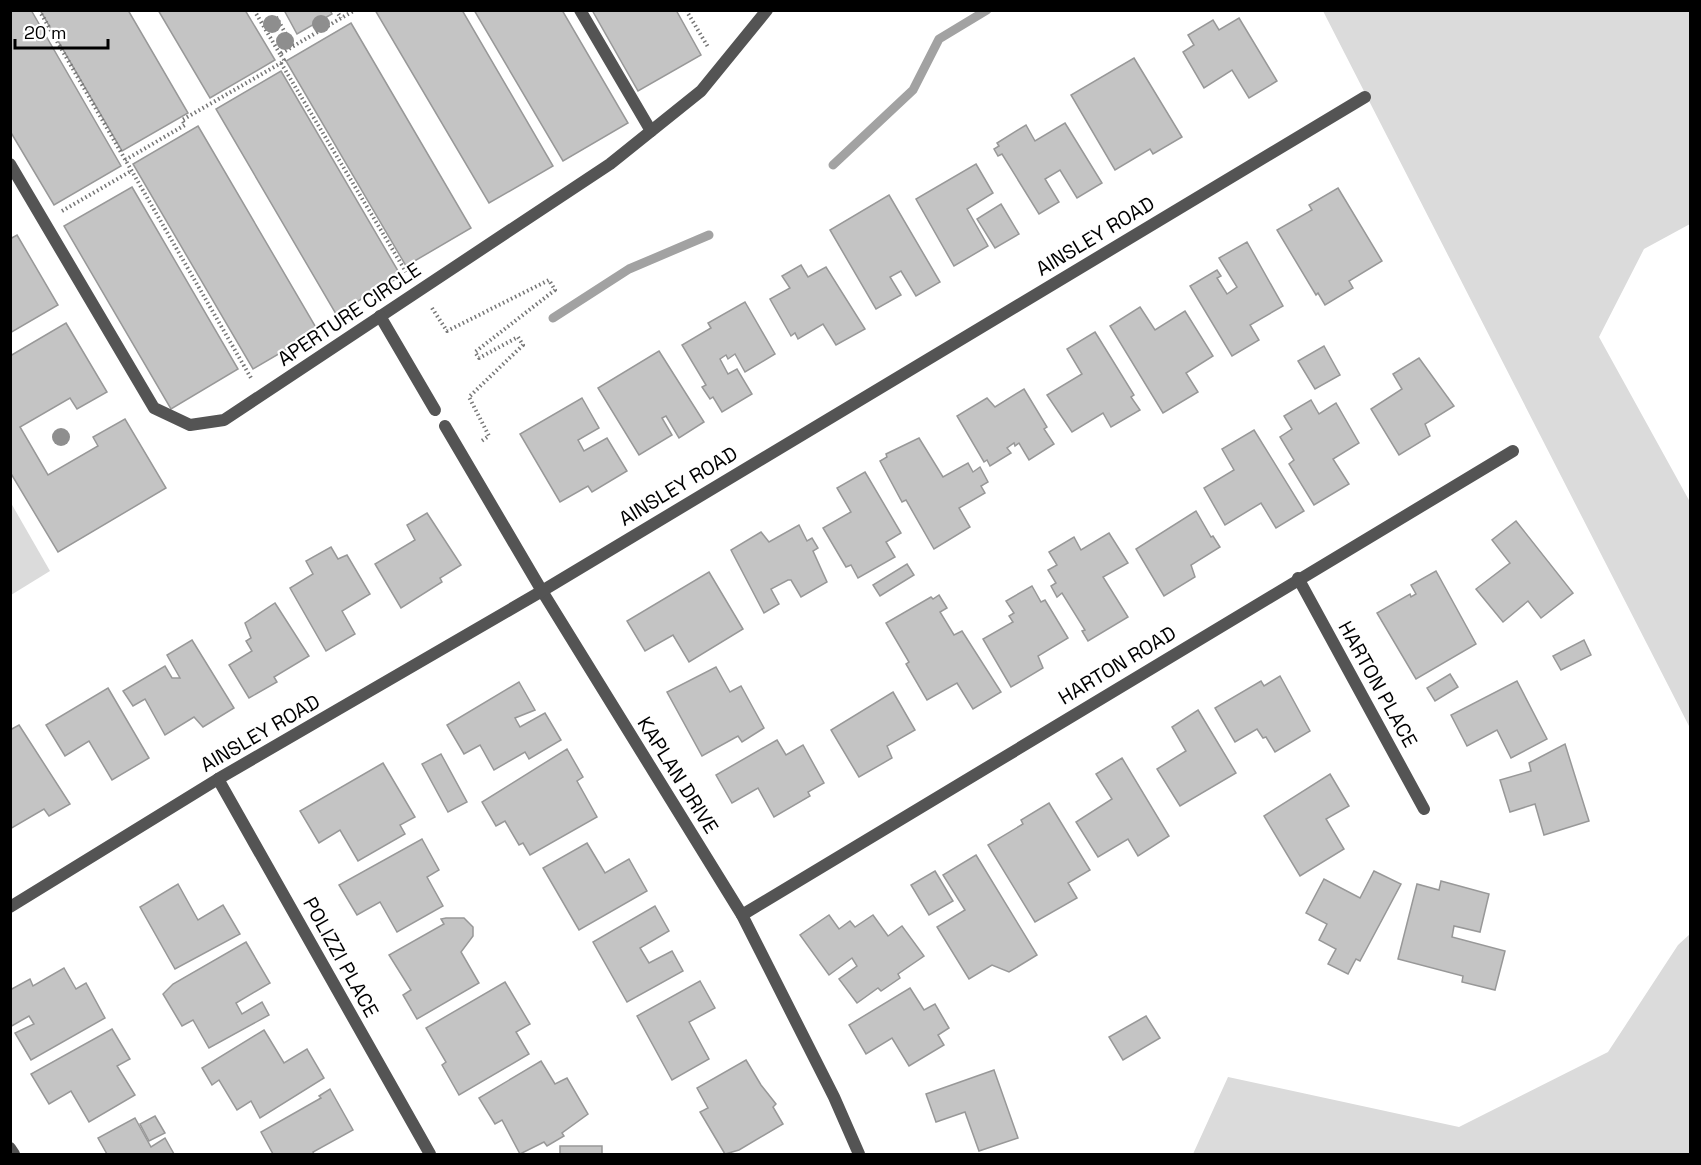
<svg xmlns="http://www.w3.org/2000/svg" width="1701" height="1165" viewBox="0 0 1701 1165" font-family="'Space Grotesk',sans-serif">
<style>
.green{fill:#dbdbdb}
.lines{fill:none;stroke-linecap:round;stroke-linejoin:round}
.stream{stroke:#a2a2a2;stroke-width:9}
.building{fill:#c4c4c4;stroke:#989898;stroke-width:1.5}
.path{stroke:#767676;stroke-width:4;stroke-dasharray:1.5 3;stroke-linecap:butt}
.service{stroke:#545454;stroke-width:12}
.minor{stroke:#545454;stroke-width:12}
.tree{fill:#8e8e8e}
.labels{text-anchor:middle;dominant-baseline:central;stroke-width:4.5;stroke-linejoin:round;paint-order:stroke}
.street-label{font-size:20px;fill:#000;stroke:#fff}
</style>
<rect width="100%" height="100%" fill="#fff"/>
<g class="green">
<path d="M 1323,11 L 1690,11 L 1690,224 L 1644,249 L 1599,337 L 1690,502 L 1690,728 Z"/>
<path d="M 11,503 L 50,571 L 11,595 L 10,595 Z"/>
<path d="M 1690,934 L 1690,1154 L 1193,1154 L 1228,1077 L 1459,1127 L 1608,1052 L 1678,945 Z"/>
</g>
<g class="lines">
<g class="stream">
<path d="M 833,165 L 913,90 L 939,39 L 987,10"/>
<path d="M 553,318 L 629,269 L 709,235"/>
</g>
</g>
<g class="building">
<path d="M 10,10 L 31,10 L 121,166 L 54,205 L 10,131 Z"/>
<path d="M 40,10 L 128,10 L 188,113 L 122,151 Z"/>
<path d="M 158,10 L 245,10 L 275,60 L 210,98 Z"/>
<path d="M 284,10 L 330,10 L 332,14 L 297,34 Z"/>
<path d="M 375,10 L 462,10 L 553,166 L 489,203 Z"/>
<path d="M 474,10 L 562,10 L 628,123 L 563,161 Z"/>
<path d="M 592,10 L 676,10 L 701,55 L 638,91 Z"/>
<path d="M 1239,18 L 1277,81 L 1249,98 L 1232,70 L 1204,88 L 1183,52 L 1194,45 L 1188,35 L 1213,20 L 1219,30 Z"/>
<path d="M 351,23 L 471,228 L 406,266 L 286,61 Z"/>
<path d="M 1134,58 L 1182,137 L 1153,154 L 1150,149 L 1115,170 L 1071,95 Z"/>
<path d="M 281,71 L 401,276 L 336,314 L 216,109 Z"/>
<path d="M 1065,123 L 1102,183 L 1077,198 L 1060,170 L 1045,179 L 1059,202 L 1039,214 L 1002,154 L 998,156 L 994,149 L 999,146 L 997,143 L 1026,125 L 1035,141 Z"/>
<path d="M 198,126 L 318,331 L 253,369 L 133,164 Z"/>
<path d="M 976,164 L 993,193 L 967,209 L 988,246 L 954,266 L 916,199 Z"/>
<path d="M 132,187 L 238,369 L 171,409 L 64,226 Z"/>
<path d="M 1338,188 L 1382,261 L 1349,281 L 1353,288 L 1325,305 L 1318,293 L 1316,295 L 1277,230 L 1312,210 L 1309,205 Z"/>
<path d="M 889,195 L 940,282 L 916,296 L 901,271 L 890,277 L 901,295 L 876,309 L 830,230 Z"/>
<path d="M 1001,204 L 1019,234 L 995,248 L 977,219 Z"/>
<path d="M 17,235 L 58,305 L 10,333 L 10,239 Z"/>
<path d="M 1247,242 L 1283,306 L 1250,325 L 1259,340 L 1232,356 L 1190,286 L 1217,270 L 1221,276 L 1217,278 L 1227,294 L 1237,287 L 1219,258 Z"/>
<path d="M 801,265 L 808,277 L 826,267 L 865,329 L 836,345 L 823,324 L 798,339 L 795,333 L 791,336 L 770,299 L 790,288 L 782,276 Z"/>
<path d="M 745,302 L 775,354 L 745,372 L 735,354 L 728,359 L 726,355 L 720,359 L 728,374 L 737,369 L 752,394 L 722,412 L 713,397 L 710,399 L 702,387 L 706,385 L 682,345 L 711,328 L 708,323 Z"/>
<path d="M 1140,307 L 1155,330 L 1185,311 L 1213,356 L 1186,373 L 1198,392 L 1163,413 L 1110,326 Z"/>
<path d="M 66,323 L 107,392 L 77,409 L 70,398 L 20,427 L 48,475 L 98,446 L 93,437 L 125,419 L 166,488 L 58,552 L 10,472 L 10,356 Z"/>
<path d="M 1095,332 L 1134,395 L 1131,397 L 1140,410 L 1111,427 L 1103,413 L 1072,432 L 1047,395 L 1082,374 L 1067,349 Z"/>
<path d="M 1324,346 L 1340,375 L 1315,389 L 1298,361 Z"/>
<path d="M 659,351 L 704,422 L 679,438 L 666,416 L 662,418 L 672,435 L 639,455 L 598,388 Z"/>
<path d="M 1419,358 L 1454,406 L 1425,424 L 1430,436 L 1399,455 L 1371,409 L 1402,389 L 1393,374 Z"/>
<path d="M 1024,389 L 1047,427 L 1044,429 L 1054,444 L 1029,460 L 1019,443 L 1015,446 L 1014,443 L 1007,448 L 1011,453 L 990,466 L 987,460 L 984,462 L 957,416 L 987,398 L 995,407 Z"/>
<path d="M 582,398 L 599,428 L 578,440 L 584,451 L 607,438 L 627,471 L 592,492 L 588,486 L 560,502 L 520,434 Z"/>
<path d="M 1311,400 L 1319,414 L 1336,403 L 1359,443 L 1333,459 L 1349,484 L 1314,505 L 1289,464 L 1294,460 L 1280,437 L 1292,429 L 1284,416 Z"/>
<path d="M 1254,430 L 1304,511 L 1276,528 L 1261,503 L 1225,525 L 1204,488 L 1234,470 L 1222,449 Z"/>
<path d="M 919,438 L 943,477 L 968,463 L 973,472 L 980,467 L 988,482 L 981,486 L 985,493 L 959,508 L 970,527 L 934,549 L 906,500 L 902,502 L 880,461 L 887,457 L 886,454 Z"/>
<path d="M 865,472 L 901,533 L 886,542 L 895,557 L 858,578 L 851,565 L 846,567 L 823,528 L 851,512 L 837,488 Z"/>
<path d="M 1196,511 L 1211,537 L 1213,536 L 1220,547 L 1191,565 L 1195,577 L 1164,596 L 1136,549 Z"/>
<path d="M 427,513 L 461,565 L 440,578 L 442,582 L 401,608 L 375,564 L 415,540 L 407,525 Z"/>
<path d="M 1516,521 L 1573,593 L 1541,618 L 1528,601 L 1503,622 L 1476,589 L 1510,563 L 1492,540 Z"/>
<path d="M 799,525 L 807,541 L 812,538 L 818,548 L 813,551 L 827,582 L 801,597 L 791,580 L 788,580 L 771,589 L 779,604 L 764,613 L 731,550 L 761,532 L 769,542 Z"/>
<path d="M 1109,533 L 1128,563 L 1103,577 L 1128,617 L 1088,641 L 1082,631 L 1085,630 L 1062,593 L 1057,597 L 1051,586 L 1056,583 L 1048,570 L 1057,565 L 1049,552 L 1074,537 L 1081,550 Z"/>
<path d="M 331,547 L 338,559 L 347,555 L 370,594 L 342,611 L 355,634 L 326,651 L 290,588 L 313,574 L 306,561 Z"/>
<path d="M 907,564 L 914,575 L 880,596 L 873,585 Z"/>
<path d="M 1436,571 L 1476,644 L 1416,679 L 1377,613 L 1410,594 L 1411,597 L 1416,594 L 1411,585 Z"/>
<path d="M 709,572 L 743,629 L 689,662 L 673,635 L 645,651 L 627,621 Z"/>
<path d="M 1032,586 L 1041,602 L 1045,600 L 1068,638 L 1038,656 L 1043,668 L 1011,687 L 983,639 L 1013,622 L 1009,616 L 1014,613 L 1006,601 Z"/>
<path d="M 939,595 L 947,608 L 940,612 L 954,635 L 962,631 L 1001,692 L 973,709 L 957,683 L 927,700 L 906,664 L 909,662 L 886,623 L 931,597 L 933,599 Z"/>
<path d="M 275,603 L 309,656 L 274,677 L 277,682 L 249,698 L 229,665 L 252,651 L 246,641 L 251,638 L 245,623 Z"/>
<path d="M 192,640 L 234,708 L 203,727 L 194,717 L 165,735 L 145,699 L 133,706 L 123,691 L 165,666 L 172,678 L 180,678 L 167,655 Z"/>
<path d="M 1584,640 L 1591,655 L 1561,670 L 1553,656 Z"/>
<path d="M 716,667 L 730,692 L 741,686 L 764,728 L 742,742 L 738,736 L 702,756 L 667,692 Z"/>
<path d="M 1450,674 L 1458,687 L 1435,701 L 1427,688 Z"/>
<path d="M 1280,676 L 1310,731 L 1275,752 L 1266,737 L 1263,738 L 1257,729 L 1235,742 L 1215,708 L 1261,681 L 1264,686 Z"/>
<path d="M 1517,681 L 1547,739 L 1511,758 L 1497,730 L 1467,746 L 1451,715 Z"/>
<path d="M 519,682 L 535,710 L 515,718 L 520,727 L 545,713 L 561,740 L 529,759 L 525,752 L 494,770 L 480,745 L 464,754 L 447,725 Z"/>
<path d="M 108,688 L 149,758 L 112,780 L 89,741 L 65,756 L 46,725 Z"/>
<path d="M 893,692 L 915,730 L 887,746 L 892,758 L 859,777 L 831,730 Z"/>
<path d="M 1198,710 L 1236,773 L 1180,806 L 1157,769 L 1186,751 L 1172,727 Z"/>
<path d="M 19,725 L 70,804 L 49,816 L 44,809 L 10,829 L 10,730 Z"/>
<path d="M 777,740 L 786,755 L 803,745 L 824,783 L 808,792 L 810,796 L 774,817 L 758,788 L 732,803 L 716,775 Z"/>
<path d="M 1565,744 L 1589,821 L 1544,835 L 1535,804 L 1510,812 L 1500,780 L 1531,771 L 1529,763 Z"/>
<path d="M 567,749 L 583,777 L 577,781 L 597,817 L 530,855 L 523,843 L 519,845 L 505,821 L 496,826 L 482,802 Z"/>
<path d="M 441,754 L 467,802 L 448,812 L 422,764 Z"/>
<path d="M 1122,758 L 1169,836 L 1138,856 L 1128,839 L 1098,857 L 1076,822 L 1112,799 L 1096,774 Z"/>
<path d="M 383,763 L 415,817 L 400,825 L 405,834 L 358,861 L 340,830 L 319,843 L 300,811 Z"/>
<path d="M 1330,774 L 1349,806 L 1326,819 L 1344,849 L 1300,876 L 1264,816 Z"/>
<path d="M 1049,803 L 1090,870 L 1068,883 L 1077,898 L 1035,922 L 988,845 L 1023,824 L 1021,820 Z"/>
<path d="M 422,839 L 439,870 L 427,877 L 443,906 L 397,932 L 380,902 L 357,915 L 339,885 Z"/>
<path d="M 587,843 L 605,873 L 629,859 L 647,891 L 579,930 L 543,868 Z"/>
<path d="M 976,855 L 1037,955 L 1009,972 L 992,965 L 969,979 L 937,927 L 965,910 L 943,875 Z"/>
<path d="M 935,871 L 953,901 L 929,915 L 911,885 Z"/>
<path d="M 1374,871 L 1401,884 L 1360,961 L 1356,959 L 1348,974 L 1328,964 L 1336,949 L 1319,940 L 1327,924 L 1306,913 L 1324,879 L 1360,898 Z"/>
<path d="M 1441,881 L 1489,894 L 1480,932 L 1454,926 L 1452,937 L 1505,951 L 1495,990 L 1462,982 L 1463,976 L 1398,959 L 1417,884 L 1439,890 Z"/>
<path d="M 178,884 L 198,920 L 223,905 L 240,934 L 175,969 L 140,907 Z"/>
<path d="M 655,906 L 669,931 L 640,948 L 649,963 L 672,951 L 683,971 L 627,1002 L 593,942 Z"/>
<path d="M 829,915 L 839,929 L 850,921 L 855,927 L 873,915 L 888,936 L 902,926 L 924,956 L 898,974 L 900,978 L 881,991 L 878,988 L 857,1003 L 839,979 L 857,966 L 852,958 L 829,975 L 800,935 Z"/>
<path d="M 446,918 L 464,918 L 473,927 L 473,936 L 461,952 L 479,983 L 417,1019 L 403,995 L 411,990 L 389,955 L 444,924 L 441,919 Z"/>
<path d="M 246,942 L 270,983 L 236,1003 L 242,1014 L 262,1002 L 269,1015 L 209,1048 L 193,1020 L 182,1026 L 163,994 L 173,984 Z"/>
<path d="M 64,968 L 76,989 L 86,983 L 105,1018 L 31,1060 L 15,1033 L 34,1024 L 29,1016 L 10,1027 L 10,990 L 30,979 L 33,986 Z"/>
<path d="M 700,981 L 715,1008 L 689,1022 L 709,1059 L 672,1080 L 637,1016 Z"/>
<path d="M 505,982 L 530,1024 L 516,1032 L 529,1054 L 459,1095 L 442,1065 L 446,1062 L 426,1028 Z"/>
<path d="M 910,988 L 924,1010 L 935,1004 L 949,1028 L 938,1035 L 944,1045 L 909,1066 L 892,1038 L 866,1054 L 849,1025 Z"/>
<path d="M 1146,1016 L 1160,1038 L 1123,1060 L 1109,1037 Z"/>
<path d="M 112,1029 L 130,1059 L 117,1066 L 135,1095 L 89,1122 L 71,1091 L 49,1104 L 31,1074 Z"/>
<path d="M 264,1030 L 284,1063 L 307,1049 L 324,1078 L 260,1118 L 251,1101 L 237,1110 L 219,1080 L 212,1085 L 202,1068 Z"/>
<path d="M 746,1060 L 761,1085 L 776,1104 L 773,1107 L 783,1124 L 739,1150 L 725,1154 L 700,1112 L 708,1108 L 697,1088 Z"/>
<path d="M 541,1061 L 555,1084 L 567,1078 L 588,1114 L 562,1133 L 564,1136 L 547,1146 L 544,1142 L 520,1154 L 502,1120 L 495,1124 L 479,1098 Z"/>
<path d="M 994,1070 L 1018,1138 L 979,1151 L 965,1112 L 936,1122 L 926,1094 Z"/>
<path d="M 330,1089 L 353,1130 L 313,1152 L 314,1154 L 273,1154 L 261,1132 L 321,1098 L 319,1096 Z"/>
<path d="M 155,1116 L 165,1133 L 149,1141 L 140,1124 Z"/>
<path d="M 135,1118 L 151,1147 L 165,1138 L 174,1154 L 107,1154 L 98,1138 Z"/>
<rect x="560" y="1146" width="42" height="8"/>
</g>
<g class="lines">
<g class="path">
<path d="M 39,10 L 251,378"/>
<path d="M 254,10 L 280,54"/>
<path d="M 336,10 L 341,18"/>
<path d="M 686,10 L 708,47"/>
<path d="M 276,17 L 293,46"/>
<path d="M 281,63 L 406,272"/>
<path d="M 125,160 L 185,125 L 182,120 L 281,63 L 284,60 L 280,54 L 355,10"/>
<path d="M 62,211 L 131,171"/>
<path d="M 432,308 L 447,331 L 549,280 L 555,290 L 475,352 L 479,358 L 518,337 L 523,345 L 469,397 L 489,436 L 480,442"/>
</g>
<path class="service" d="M 580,10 L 651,131"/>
<g class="minor">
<path d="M 10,164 L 154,408 L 190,425 L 224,420 L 610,164 L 701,91 L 767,10"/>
<path d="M 380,316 L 435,410"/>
<path d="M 445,426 L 542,591 L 742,915 L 834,1097 L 859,1154"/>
<path d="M 1298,578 L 1424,809"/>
<path d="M 218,779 L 430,1154"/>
<path d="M 10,907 L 218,779 L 542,591 L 1365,97"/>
<path d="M 742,915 L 1513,451"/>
<path d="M 10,1148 L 14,1154"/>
</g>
</g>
<g class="tree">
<circle cx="272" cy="24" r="9"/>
<circle cx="321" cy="24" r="9"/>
<circle cx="285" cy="41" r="9"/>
<circle cx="61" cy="437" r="9"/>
</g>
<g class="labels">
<g class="street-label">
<text transform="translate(1095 236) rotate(-31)">AINSLEY ROAD</text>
<text transform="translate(349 314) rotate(-34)">APERTURE CIRCLE</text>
<text transform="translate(678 486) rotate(-31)">AINSLEY ROAD</text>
<text transform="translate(1117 665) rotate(-31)">HARTON ROAD</text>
<text transform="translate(1378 684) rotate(61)">HARTON PLACE</text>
<text transform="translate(260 733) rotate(-30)">AINSLEY ROAD</text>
<text transform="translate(678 775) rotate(58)">KAPLAN DRIVE</text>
<text transform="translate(341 957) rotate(61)">POLIZZI PLACE</text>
</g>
</g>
<rect width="1701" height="1165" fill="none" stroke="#000000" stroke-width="24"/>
<path d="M15 39v9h93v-9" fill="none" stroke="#000000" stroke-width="3"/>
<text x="24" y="39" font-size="18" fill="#000000" stroke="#ffffff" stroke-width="4.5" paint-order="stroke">20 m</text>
</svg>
